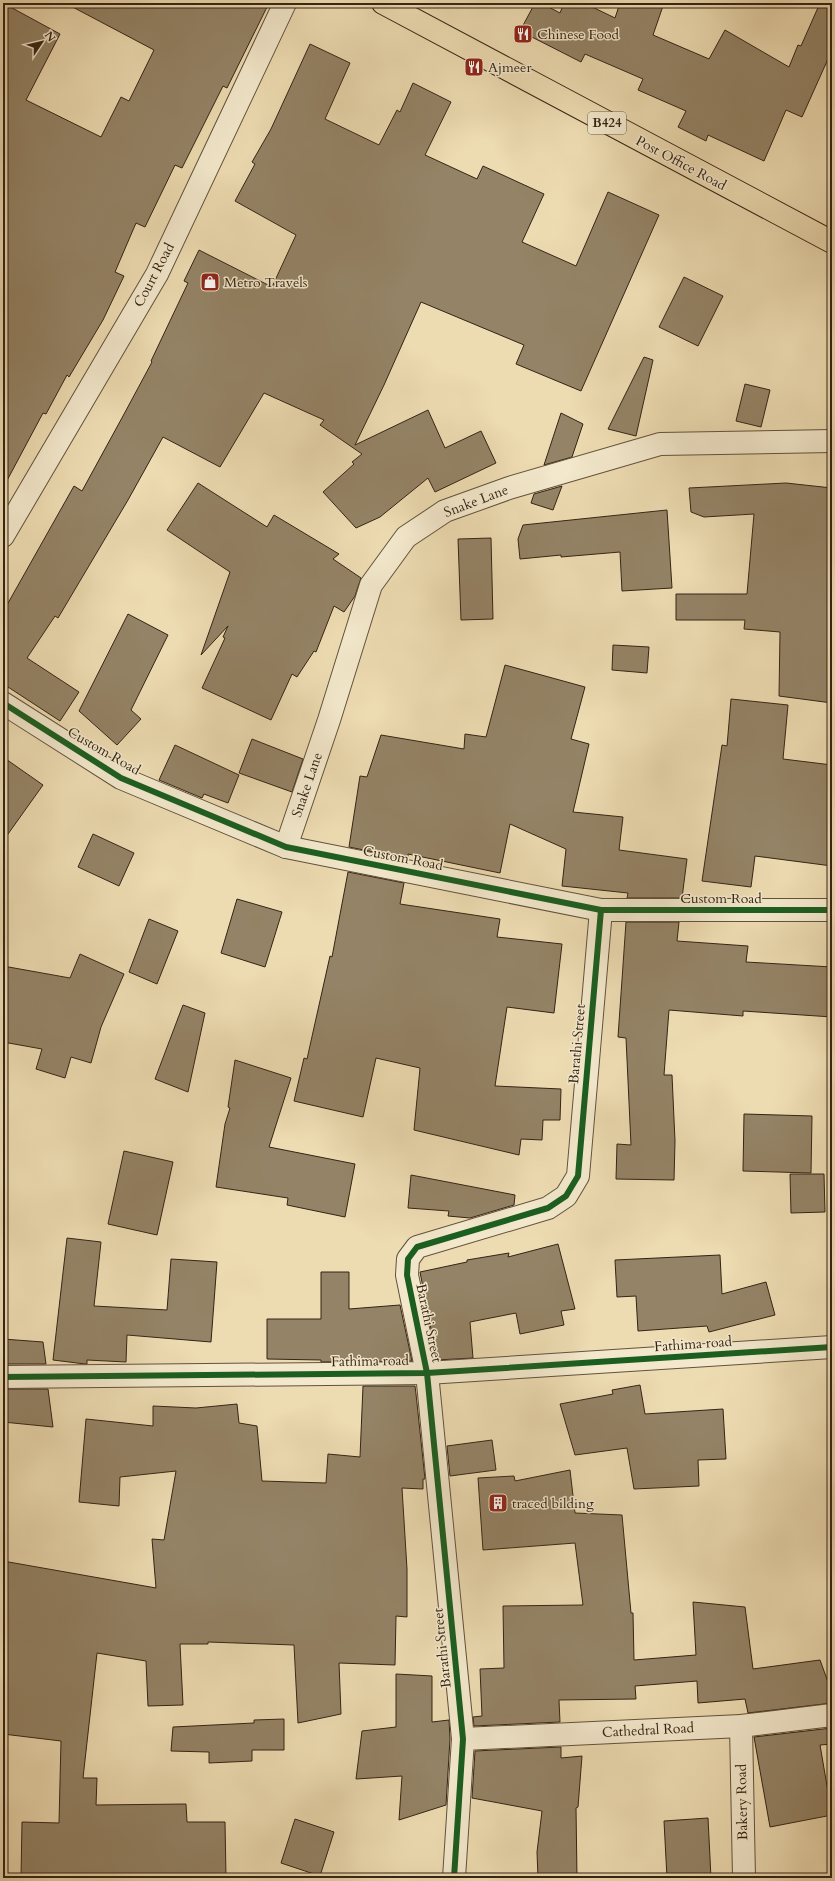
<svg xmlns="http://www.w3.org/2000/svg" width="835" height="1881" viewBox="0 0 835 1881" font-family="Cardo,serif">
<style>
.building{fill:#948366;stroke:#342415}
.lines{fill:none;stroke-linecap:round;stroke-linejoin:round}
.minor-casing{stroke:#62523c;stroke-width:24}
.major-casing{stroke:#342415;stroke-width:24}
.minor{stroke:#f3e8cc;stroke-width:22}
.major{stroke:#eddbb1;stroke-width:22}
.cycleway-casing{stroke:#f3e8cc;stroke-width:8}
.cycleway{stroke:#1b5e20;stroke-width:6}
.labels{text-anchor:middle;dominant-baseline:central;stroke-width:3;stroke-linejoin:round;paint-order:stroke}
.shield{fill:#f3e8cc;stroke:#6d5f4c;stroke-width:1}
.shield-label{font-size:13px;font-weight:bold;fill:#342415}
.poi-label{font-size:14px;fill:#342415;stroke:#f3e8cc;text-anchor:start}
.street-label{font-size:14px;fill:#342415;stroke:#f3e8cc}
</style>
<rect width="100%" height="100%" fill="#eddbb1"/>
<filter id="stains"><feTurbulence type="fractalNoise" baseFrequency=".005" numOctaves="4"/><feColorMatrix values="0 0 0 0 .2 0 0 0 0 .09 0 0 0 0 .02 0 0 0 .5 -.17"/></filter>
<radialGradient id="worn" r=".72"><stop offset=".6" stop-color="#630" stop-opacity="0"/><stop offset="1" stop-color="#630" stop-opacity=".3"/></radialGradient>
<g class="building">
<path d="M 3,3 L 60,34 L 26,100 L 101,137 L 121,97 L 129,101 L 154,50 L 65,3 L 269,3 L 227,88 L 223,86 L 182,168 L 175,165 L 145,227 L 136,223 L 115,272 L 124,276 L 103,320 L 69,377 L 67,375 L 46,414 L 43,413 L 3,488 Z"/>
<path d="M 535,3 L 541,3 L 560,13 L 564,3 L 584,3 L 615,18 L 620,3 L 664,3 L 653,35 L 709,59 L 725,30 L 789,67 L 798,45 L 801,46 L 820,3 L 832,3 L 832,50 L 802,117 L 786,110 L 764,161 L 708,135 L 706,141 L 678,127 L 686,111 L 638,90 L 643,79 L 585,54 L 581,62 L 520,31 Z"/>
<path d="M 310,44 L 350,63 L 325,119 L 379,145 L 397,110 L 400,112 L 413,83 L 451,102 L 425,155 L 477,179 L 483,166 L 544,194 L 522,242 L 576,266 L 608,192 L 659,215 L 581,391 L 516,364 L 524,345 L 421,302 L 384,385 L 355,445 L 428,410 L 445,448 L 481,431 L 496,463 L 435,492 L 428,478 L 380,517 L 356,528 L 323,492 L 354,464 L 352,462 L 362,454 L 320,425 L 324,420 L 264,393 L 220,467 L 163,437 L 128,500 L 58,618 L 55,616 L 27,658 L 79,692 L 60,721 L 8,687 L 5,691 L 3,691 L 3,612 L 74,486 L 82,491 L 123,416 L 152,362 L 151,361 L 188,283 L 184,281 L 199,250 L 272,287 L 296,235 L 235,201 L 255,164 L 252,162 L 271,129 Z"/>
<path d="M 684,277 L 723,296 L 698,346 L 659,327 Z"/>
<path d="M 644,357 L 653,360 L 636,436 L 608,429 Z"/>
<path d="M 745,384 L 770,390 L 761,427 L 736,421 Z"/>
<path d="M 561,413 L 583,424 L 572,457 L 544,465 Z"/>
<path d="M 198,483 L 267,527 L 274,515 L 339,554 L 333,559 L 361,578 L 355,596 L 344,612 L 334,606 L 316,652 L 314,651 L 297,677 L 292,674 L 271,720 L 202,688 L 225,638 L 223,637 L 228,626 L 201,655 L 230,572 L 167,530 Z"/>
<path d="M 786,483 L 832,488 L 832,703 L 779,696 L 780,632 L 744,629 L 745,620 L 676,620 L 676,594 L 747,594 L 754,514 L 704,517 L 691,512 L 689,488 Z"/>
<path d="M 562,486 L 553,510 L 531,503 L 534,494 Z"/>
<path d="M 667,510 L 672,588 L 622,591 L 620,552 L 561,557 L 561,555 L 520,559 L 518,539 L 523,525 Z"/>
<path d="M 491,538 L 493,619 L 461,620 L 458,539 Z"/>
<path d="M 128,614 L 168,635 L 131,710 L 141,719 L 117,745 L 79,711 Z"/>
<path d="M 613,645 L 649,647 L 647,673 L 612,670 Z"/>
<path d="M 505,665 L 585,687 L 571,739 L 589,744 L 573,812 L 623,817 L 619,850 L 687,859 L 682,898 L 627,898 L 628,893 L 562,886 L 566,849 L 510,824 L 500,873 L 408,854 L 408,859 L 349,847 L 360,776 L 367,777 L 381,735 L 464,749 L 465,734 L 486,737 Z"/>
<path d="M 731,699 L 788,705 L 783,759 L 832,765 L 832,866 L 755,856 L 751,887 L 702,881 L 722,745 L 727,746 Z"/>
<path d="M 252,739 L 303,759 L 292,792 L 239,773 Z"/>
<path d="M 175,745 L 239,775 L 228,803 L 204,794 L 202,798 L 159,780 Z"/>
<path d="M 3,757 L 43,785 L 3,841 Z"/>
<path d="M 93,834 L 134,853 L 119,886 L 78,867 Z"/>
<path d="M 348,872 L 404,883 L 400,904 L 500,919 L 497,937 L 562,944 L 554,1013 L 507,1007 L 495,1086 L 561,1089 L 560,1120 L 543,1120 L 542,1140 L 521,1139 L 519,1155 L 414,1130 L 420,1068 L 376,1058 L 363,1117 L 294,1101 L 304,1058 L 307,1059 L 330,956 L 332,957 Z"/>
<path d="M 237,899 L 282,912 L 265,967 L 221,953 Z"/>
<path d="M 149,919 L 178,931 L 157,984 L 129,972 Z"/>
<path d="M 626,922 L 679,922 L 677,941 L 748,946 L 746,962 L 832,967 L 832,1017 L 743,1011 L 743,1016 L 669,1010 L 664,1075 L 672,1075 L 675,1141 L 674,1180 L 616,1179 L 617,1144 L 631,1145 L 626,1038 L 618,1037 Z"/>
<path d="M 80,954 L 124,974 L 101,1027 L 91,1063 L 71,1057 L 65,1078 L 36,1069 L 42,1049 L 3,1042 L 3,966 L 70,978 Z"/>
<path d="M 183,1005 L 205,1013 L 188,1092 L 155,1079 Z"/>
<path d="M 235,1060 L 291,1078 L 269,1147 L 355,1164 L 345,1217 L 287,1205 L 288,1198 L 216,1187 L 225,1124 L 230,1108 L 228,1107 Z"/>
<path d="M 744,1114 L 812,1116 L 811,1173 L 743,1171 Z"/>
<path d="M 124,1151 L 173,1162 L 157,1235 L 108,1224 Z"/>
<path d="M 790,1174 L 824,1174 L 825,1212 L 791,1213 Z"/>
<path d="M 411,1175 L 515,1195 L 514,1205 L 470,1218 L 448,1216 L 449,1211 L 408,1208 Z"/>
<path d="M 67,1238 L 101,1242 L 94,1306 L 167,1310 L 171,1259 L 217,1262 L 211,1342 L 127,1335 L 126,1362 L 87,1360 L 87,1364 L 85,1364 L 53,1360 Z"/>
<path d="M 558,1244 L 575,1309 L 561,1311 L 564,1325 L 520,1334 L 516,1313 L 470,1322 L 473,1358 L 437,1360 L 420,1272 L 467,1262 L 467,1260 L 509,1253 L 508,1257 Z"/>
<path d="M 720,1255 L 722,1294 L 766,1282 L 775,1315 L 709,1332 L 707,1326 L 638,1331 L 636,1296 L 617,1297 L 615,1260 Z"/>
<path d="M 321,1272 L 349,1272 L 349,1309 L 400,1305 L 412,1361 L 321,1362 L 321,1360 L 267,1359 L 267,1319 L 321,1319 Z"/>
<path d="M 3,1339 L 43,1342 L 46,1364 L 3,1364 Z"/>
<path d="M 640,1385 L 645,1414 L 723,1409 L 726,1459 L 698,1460 L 699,1486 L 634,1489 L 627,1448 L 575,1455 L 560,1404 L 613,1394 L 612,1390 Z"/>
<path d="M 363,1386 L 415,1386 L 416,1394 L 425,1479 L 423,1479 L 423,1489 L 402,1488 L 407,1569 L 407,1617 L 396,1616 L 395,1665 L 339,1663 L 341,1714 L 298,1723 L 294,1645 L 208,1642 L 208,1644 L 180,1644 L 183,1705 L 148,1706 L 146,1661 L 97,1653 L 83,1778 L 97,1778 L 96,1805 L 186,1804 L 187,1822 L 225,1822 L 226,1878 L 21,1878 L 22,1822 L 59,1823 L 61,1741 L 3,1734 L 3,1561 L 156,1588 L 152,1539 L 164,1540 L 176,1471 L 120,1477 L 119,1506 L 79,1502 L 86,1419 L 153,1426 L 153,1406 L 196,1408 L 237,1404 L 239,1423 L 257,1426 L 262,1481 L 326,1483 L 328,1454 L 360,1457 Z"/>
<path d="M 3,1389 L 48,1389 L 53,1427 L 3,1422 Z"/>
<path d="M 492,1440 L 496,1470 L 450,1476 L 447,1446 Z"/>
<path d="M 570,1470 L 575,1513 L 622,1515 L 631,1613 L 633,1613 L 634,1660 L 696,1655 L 693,1602 L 745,1607 L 753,1669 L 820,1660 L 832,1693 L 832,1703 L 748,1713 L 745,1699 L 698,1703 L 697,1681 L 635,1686 L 636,1699 L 559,1700 L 560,1722 L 474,1726 L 473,1717 L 482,1716 L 480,1669 L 504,1668 L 503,1606 L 583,1605 L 575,1543 L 483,1550 L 478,1478 L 514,1476 L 515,1481 Z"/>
<path d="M 396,1674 L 432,1676 L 432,1722 L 449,1720 L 450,1739 L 446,1805 L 399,1820 L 402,1776 L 356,1779 L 362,1731 L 396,1727 Z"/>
<path d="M 284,1719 L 284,1750 L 252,1750 L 252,1761 L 209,1763 L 209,1752 L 171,1751 L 173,1727 L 254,1723 L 254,1720 Z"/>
<path d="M 832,1728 L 832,1744 L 820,1745 L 832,1815 L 770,1827 L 754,1737 Z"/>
<path d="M 561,1747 L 561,1758 L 582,1756 L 578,1807 L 576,1808 L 577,1878 L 538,1878 L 537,1852 L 542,1811 L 472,1798 L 475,1751 Z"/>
<path d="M 708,1818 L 711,1878 L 667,1878 L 664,1821 Z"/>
<path d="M 295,1819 L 334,1832 L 320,1876 L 281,1863 Z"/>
</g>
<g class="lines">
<g class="minor-casing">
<g id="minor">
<path d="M 3,536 L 157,274 L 285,3"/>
<path d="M 3,703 L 121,778 L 286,847 L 601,910 L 832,910"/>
<path d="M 286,847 L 329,720 L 371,585 L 406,537 L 445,511 L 509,488 L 660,444 L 832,441"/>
<path d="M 3,1377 L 427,1373 L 832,1347"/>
<path d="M 741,1726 L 744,1878"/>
<path d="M 463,1739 L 741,1726 L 832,1715"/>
<path d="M 454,1878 L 463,1739 L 427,1373 L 407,1275 L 408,1259 L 417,1247 L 548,1208 L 566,1196 L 578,1176 L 601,910"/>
</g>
</g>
<g class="major-casing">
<path id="major" d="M 383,3 L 832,242"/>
</g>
<use href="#minor" class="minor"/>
<use href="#major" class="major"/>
<g class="cycleway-casing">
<g id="cycleway">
<path d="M 3,703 L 121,778 L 286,847 L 601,910 L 832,910"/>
<path d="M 3,1377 L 427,1373 L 832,1347"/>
<path d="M 454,1878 L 463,1739 L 427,1373 L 407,1275 L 408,1259 L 417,1247 L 548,1208 L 566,1196 L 578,1176 L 601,910"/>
</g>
</g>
<use href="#cycleway" class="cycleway"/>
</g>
<defs>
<g id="restaurant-square" transform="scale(1)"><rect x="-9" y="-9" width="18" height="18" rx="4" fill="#8f2418" stroke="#f3e8cc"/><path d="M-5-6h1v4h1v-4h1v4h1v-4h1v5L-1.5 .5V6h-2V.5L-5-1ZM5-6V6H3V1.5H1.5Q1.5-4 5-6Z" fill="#fff"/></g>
<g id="shop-square" transform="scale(1)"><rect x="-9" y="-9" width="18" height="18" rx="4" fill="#8f2418" stroke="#f3e8cc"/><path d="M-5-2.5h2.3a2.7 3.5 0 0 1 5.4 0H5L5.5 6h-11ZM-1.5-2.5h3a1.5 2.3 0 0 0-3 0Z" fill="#fff"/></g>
<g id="building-square" transform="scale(1)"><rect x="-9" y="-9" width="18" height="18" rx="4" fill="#8f2418" stroke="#f3e8cc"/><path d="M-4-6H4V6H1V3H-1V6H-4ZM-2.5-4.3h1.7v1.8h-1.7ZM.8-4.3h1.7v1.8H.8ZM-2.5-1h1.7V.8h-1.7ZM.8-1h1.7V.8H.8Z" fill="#fff"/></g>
</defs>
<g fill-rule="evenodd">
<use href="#restaurant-square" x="523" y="34"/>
<use href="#restaurant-square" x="474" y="67"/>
<use href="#shop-square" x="210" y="282"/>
<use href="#building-square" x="498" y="1503"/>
</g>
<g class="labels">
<rect class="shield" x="588" y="112" width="38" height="22" rx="3"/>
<g class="shield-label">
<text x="607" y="123">B424</text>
</g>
<g class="poi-label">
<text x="537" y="34">Chinese Food</text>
<text x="488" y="67">Ajmeer</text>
<text x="224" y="282">Metro Travels</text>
<text x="512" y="1503">traced bilding</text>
</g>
<g class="street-label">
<text transform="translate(681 163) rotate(28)">Post Office Road</text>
<text transform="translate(154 275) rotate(-62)">Court Road</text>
<text transform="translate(476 501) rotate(-21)">Snake Lane</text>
<text transform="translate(104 751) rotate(30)">Custom Road</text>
<text transform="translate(307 785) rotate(-71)">Snake Lane</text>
<text transform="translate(403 858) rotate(11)">Custom Road</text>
<text x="721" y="898">Custom Road</text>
<text transform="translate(577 1044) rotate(-85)">Barathi Street</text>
<text transform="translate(429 1323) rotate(78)">Barathi Street</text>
<text transform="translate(693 1344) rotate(-4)">Fathima road</text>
<text transform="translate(370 1361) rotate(-1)">Fathima road</text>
<text transform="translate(442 1648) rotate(-96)">Barathi Street</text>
<text transform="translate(648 1730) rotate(-3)">Cathedral Road</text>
<text transform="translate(742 1802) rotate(-91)">Bakery Road</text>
</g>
</g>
<rect width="835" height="1881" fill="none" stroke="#eddbb1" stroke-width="16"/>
<rect x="4" y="4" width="827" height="1873" fill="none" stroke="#342415" stroke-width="2"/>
<rect x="8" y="8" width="819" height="1865" fill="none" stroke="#342415"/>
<g transform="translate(42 42) rotate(55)" stroke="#f3e8cc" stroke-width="3" paint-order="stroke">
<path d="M0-3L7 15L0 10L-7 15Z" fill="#342415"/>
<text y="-6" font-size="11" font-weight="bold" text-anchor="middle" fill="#342415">N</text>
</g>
<rect width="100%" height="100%" filter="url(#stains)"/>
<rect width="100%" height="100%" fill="url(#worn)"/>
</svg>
